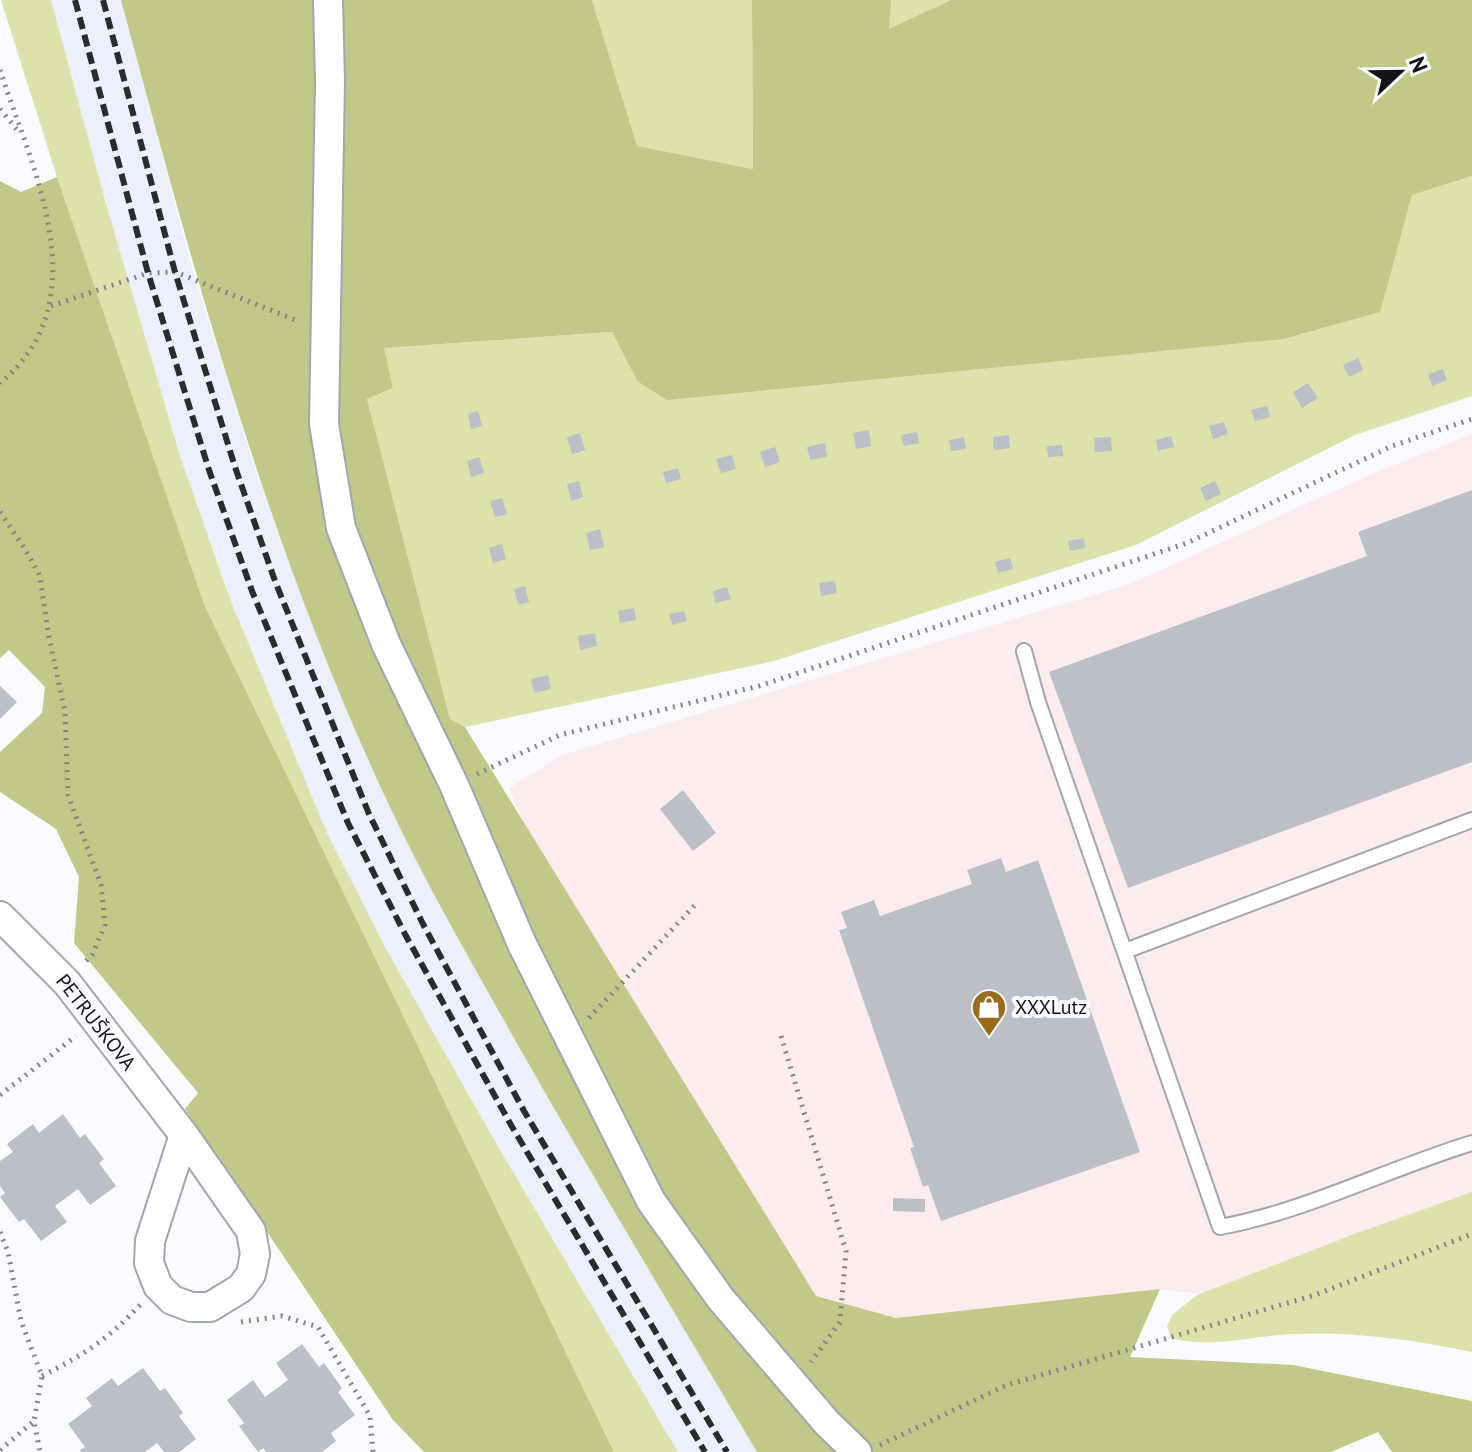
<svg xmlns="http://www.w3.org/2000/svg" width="1472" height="1452" viewBox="0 0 1472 1452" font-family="'PT Sans',sans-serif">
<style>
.commercial{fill:#fdecee}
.built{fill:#ebf0fc}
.green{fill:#dde2ac}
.forest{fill:#c2c888}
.building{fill:#bbbfc7}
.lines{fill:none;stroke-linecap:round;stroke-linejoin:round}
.lane-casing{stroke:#a2a6ad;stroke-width:18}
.street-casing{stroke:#a2a6ad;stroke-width:32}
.path{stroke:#858689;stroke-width:5;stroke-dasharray:2 6;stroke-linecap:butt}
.lane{stroke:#fff;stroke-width:14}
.street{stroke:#fff;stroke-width:28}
.rail{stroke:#2a2b2e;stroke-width:6;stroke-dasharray:12 6;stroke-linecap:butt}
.labels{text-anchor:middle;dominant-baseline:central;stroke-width:8;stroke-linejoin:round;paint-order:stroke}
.poi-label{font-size:20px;fill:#131417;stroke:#f9fbfe;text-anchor:start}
.street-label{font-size:20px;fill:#131417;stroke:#f9fbfe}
</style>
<rect width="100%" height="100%" fill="#f9fbfe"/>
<path class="commercial" d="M 1472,434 L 1472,1192 L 1354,1234 L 1200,1294 L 1160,1289 L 896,1318 L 816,1297 L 523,822 L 509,788 L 562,755 L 1130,584 L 1372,474 Z"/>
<path class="built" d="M 51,0 L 121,0 L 190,261 L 251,456 L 293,575 L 388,804 L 445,916 L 550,1102 L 757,1452 L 678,1452 L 492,1136 L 385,947 L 327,833 L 230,599 L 187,477 L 126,279 Z"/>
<g class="green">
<path d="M 1,0 L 51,0 L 106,204 L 180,456 L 230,599 L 327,833 L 385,947 L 492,1136 L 678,1452 L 614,1452 L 204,604 L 57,177 Z"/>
<path d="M 592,0 L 752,0 L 753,169 L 637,147 Z"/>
<path d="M 891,0 L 951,0 L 888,30 Z"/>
<path d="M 1472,176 L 1472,396 L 1355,435 L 1136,545 L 774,661 L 465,727 L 450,719 L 367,399 L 393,388 L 383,348 L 612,332 L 637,381 L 1379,312 L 1412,195 Z"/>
<path d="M 1472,1192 L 1472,1352 C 1414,1340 1354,1331 1294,1334 C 1255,1335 1210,1349 1171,1338 L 1167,1326 L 1172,1315 L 1197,1295 L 1354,1234 Z"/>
</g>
<g class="forest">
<path d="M 121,0 L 592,0 L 637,146 L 753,169 L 752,0 L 891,0 L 889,29 L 951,0 L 1472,0 L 1472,176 L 1412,195 L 1380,312 L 1283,339 L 667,400 L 637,381 L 612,332 L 384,348 L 393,388 L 367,399 L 450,719 L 465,727 L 816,1296 L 896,1318 L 1160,1289 L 1130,1357 L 1293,1365 L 1472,1401 L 1472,1452 L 1392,1452 L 1378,1432 L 1331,1452 L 757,1452 C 673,1310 587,1168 506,1024 C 465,951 424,880 389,805 C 268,548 194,273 121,0 Z"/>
<path d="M 57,177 L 204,604 L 614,1452 L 424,1452 L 393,1420 L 185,1109 L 198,1093 L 74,943 L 79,877 L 56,829 L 0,792 L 0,752 L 42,713 L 45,687 L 9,650 L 0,658 L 0,181 L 21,192 Z"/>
</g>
<g class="building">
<path d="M 1358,358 L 1363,370 L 1349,377 L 1343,365 Z"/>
<path d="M 1443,369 L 1447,380 L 1432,386 L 1428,374 Z"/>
<path d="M 1308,383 L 1318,398 L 1302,408 L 1293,392 Z"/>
<path d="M 1267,406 L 1270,417 L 1255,421 L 1251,410 Z"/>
<path d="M 478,411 L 482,426 L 471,429 L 468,414 Z"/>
<path d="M 1224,422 L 1228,434 L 1213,439 L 1209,426 Z"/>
<path d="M 869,430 L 871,446 L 856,449 L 853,433 Z"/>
<path d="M 917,432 L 919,443 L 904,446 L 901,435 Z"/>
<path d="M 580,433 L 585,450 L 572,454 L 567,437 Z"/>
<path d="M 1009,435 L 1010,448 L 994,450 L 993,437 Z"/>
<path d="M 1171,436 L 1174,447 L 1158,451 L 1156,440 Z"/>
<path d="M 964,437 L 966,449 L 951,451 L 949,440 Z"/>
<path d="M 1111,437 L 1112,451 L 1095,452 L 1094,438 Z"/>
<path d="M 825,443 L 827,457 L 810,460 L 807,447 Z"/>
<path d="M 1062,445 L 1063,456 L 1048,457 L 1047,446 Z"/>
<path d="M 775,447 L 780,462 L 765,467 L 760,452 Z"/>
<path d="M 732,455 L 736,469 L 721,473 L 716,459 Z"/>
<path d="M 479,457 L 484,473 L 471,477 L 467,461 Z"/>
<path d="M 678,468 L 681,479 L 666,483 L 663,472 Z"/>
<path d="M 579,481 L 583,497 L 571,501 L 567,484 Z"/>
<path d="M 1215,481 L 1221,494 L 1206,501 L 1200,488 Z"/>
<path d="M 1472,490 L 1472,762 L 1128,888 L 1049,672 L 1367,556 L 1358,532 Z"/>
<path d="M 502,498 L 507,514 L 495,517 L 490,501 Z"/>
<path d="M 600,529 L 604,547 L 590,550 L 586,533 Z"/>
<path d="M 1084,538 L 1085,548 L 1070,551 L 1068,541 Z"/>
<path d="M 502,544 L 506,559 L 493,563 L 489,548 Z"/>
<path d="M 1010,558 L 1013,569 L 998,573 L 995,562 Z"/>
<path d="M 835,581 L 837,593 L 821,596 L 819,583 Z"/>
<path d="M 525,586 L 529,602 L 518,605 L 514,589 Z"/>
<path d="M 727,587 L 731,599 L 715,603 L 713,591 Z"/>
<path d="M 634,608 L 636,620 L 620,623 L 618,611 Z"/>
<path d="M 684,611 L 687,621 L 672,625 L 669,614 Z"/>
<path d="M 595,633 L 597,646 L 580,650 L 578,636 Z"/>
<path d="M 548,675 L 551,689 L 534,693 L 531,679 Z"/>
<path d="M 0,686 L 17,702 L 0,719 Z"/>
<path d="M 683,790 L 716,833 L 693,851 L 660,809 Z"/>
<path d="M 1001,858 L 1006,872 L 1038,860 L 1140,1152 L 941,1221 L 928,1185 L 923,1187 L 910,1148 L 914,1147 L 839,930 L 847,928 L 841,912 L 874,900 L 880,916 L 972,884 L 967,870 Z"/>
<path d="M 63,1114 L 80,1138 L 85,1134 L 104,1159 L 99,1163 L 116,1186 L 90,1205 L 78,1189 L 55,1206 L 67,1222 L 41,1241 L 24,1219 L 19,1222 L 0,1197 L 5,1193 L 0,1186 L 0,1161 L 13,1152 L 7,1144 L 33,1124 L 39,1133 Z"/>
<path d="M 893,1198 L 925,1199 L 925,1212 L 893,1211 Z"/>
<path d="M 302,1344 L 319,1367 L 324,1363 L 342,1388 L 338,1392 L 355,1415 L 331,1433 L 336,1441 L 322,1452 L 266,1452 L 263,1448 L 258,1452 L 239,1426 L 244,1423 L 227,1400 L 253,1380 L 265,1397 L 288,1380 L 276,1363 Z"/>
<path d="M 143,1368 L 160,1391 L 165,1388 L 183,1413 L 179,1416 L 196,1439 L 179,1452 L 164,1452 L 157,1443 L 145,1452 L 81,1452 L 80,1450 L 85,1447 L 68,1424 L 92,1406 L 86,1398 L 112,1378 L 118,1386 Z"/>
</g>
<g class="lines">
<g class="lane-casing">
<g id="lane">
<path d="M 1024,651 L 1038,702 L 1220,1227 C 1307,1211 1387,1169 1472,1143"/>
<path d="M 1125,951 L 1472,820"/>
</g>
</g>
<g class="street-casing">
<g id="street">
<path d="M 328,0 L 330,81 L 324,424 L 341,528 L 386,644 L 454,785 L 522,944 L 651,1201 L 720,1298 L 827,1423 L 857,1452"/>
<path d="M 0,916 L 67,983 L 184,1135 L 251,1231 L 255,1254 L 251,1274 L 241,1288 L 210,1307 L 191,1307 L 172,1300 L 158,1286 L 149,1263 L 150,1241 L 184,1135"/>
</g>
</g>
<g class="path">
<path d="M 0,70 C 33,171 100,301 0,383"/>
<path d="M 0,109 L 18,131"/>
<path d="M 51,306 L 148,273 L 175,272 L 298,321"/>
<path d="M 0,512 L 25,549 L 40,576 L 48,632 L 65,712 L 68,795 L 101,885 L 105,925 L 92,955 L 85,962"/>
<path d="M 477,774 L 560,735 L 759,686 L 1187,543 L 1392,446 L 1472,419"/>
<path d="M 589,1018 L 695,905"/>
<path d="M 781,1036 L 846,1251 L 840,1322 L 811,1362"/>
<path d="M 0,1095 L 76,1036"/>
<path d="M 0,1232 L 8,1252 L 21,1321 L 42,1376 L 34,1421 L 40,1452"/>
<path d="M 241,1322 L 282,1316 L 318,1327 L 370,1416 L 373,1452"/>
<path d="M 42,1376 C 85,1354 107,1340 141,1304"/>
<path d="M 880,1445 L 1007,1385 L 1315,1295 L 1472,1234"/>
<path d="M 0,1450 L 34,1421"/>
</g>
<use href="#lane" class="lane"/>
<use href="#street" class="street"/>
<g class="rail">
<path d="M 75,0 L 148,273 L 209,470 L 252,591 L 348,823 L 406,936 L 511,1125 L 705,1452"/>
<path d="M 103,0 L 175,272 L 235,467 L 275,581 L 369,814 L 423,924 L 524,1111 L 727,1452"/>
</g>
</g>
<defs>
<g id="shop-pin" transform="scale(1.8)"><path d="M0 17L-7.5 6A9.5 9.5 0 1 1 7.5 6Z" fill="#996b1b" stroke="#f9fbfe"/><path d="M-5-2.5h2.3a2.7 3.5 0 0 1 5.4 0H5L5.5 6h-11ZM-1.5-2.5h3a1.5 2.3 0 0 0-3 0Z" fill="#fff"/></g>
</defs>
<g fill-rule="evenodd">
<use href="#shop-pin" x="989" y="1007"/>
</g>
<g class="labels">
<g class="poi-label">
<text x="1015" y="1007">XXXLutz</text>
</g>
<g class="street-label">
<text transform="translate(96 1022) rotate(52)">PETRUŠKOVA</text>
</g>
</g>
<g transform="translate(1400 72) rotate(68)" stroke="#f9fbfe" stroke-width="6" paint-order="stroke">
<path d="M0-6L14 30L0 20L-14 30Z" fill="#131417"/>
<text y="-12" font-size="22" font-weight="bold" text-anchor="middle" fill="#131417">N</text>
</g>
</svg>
